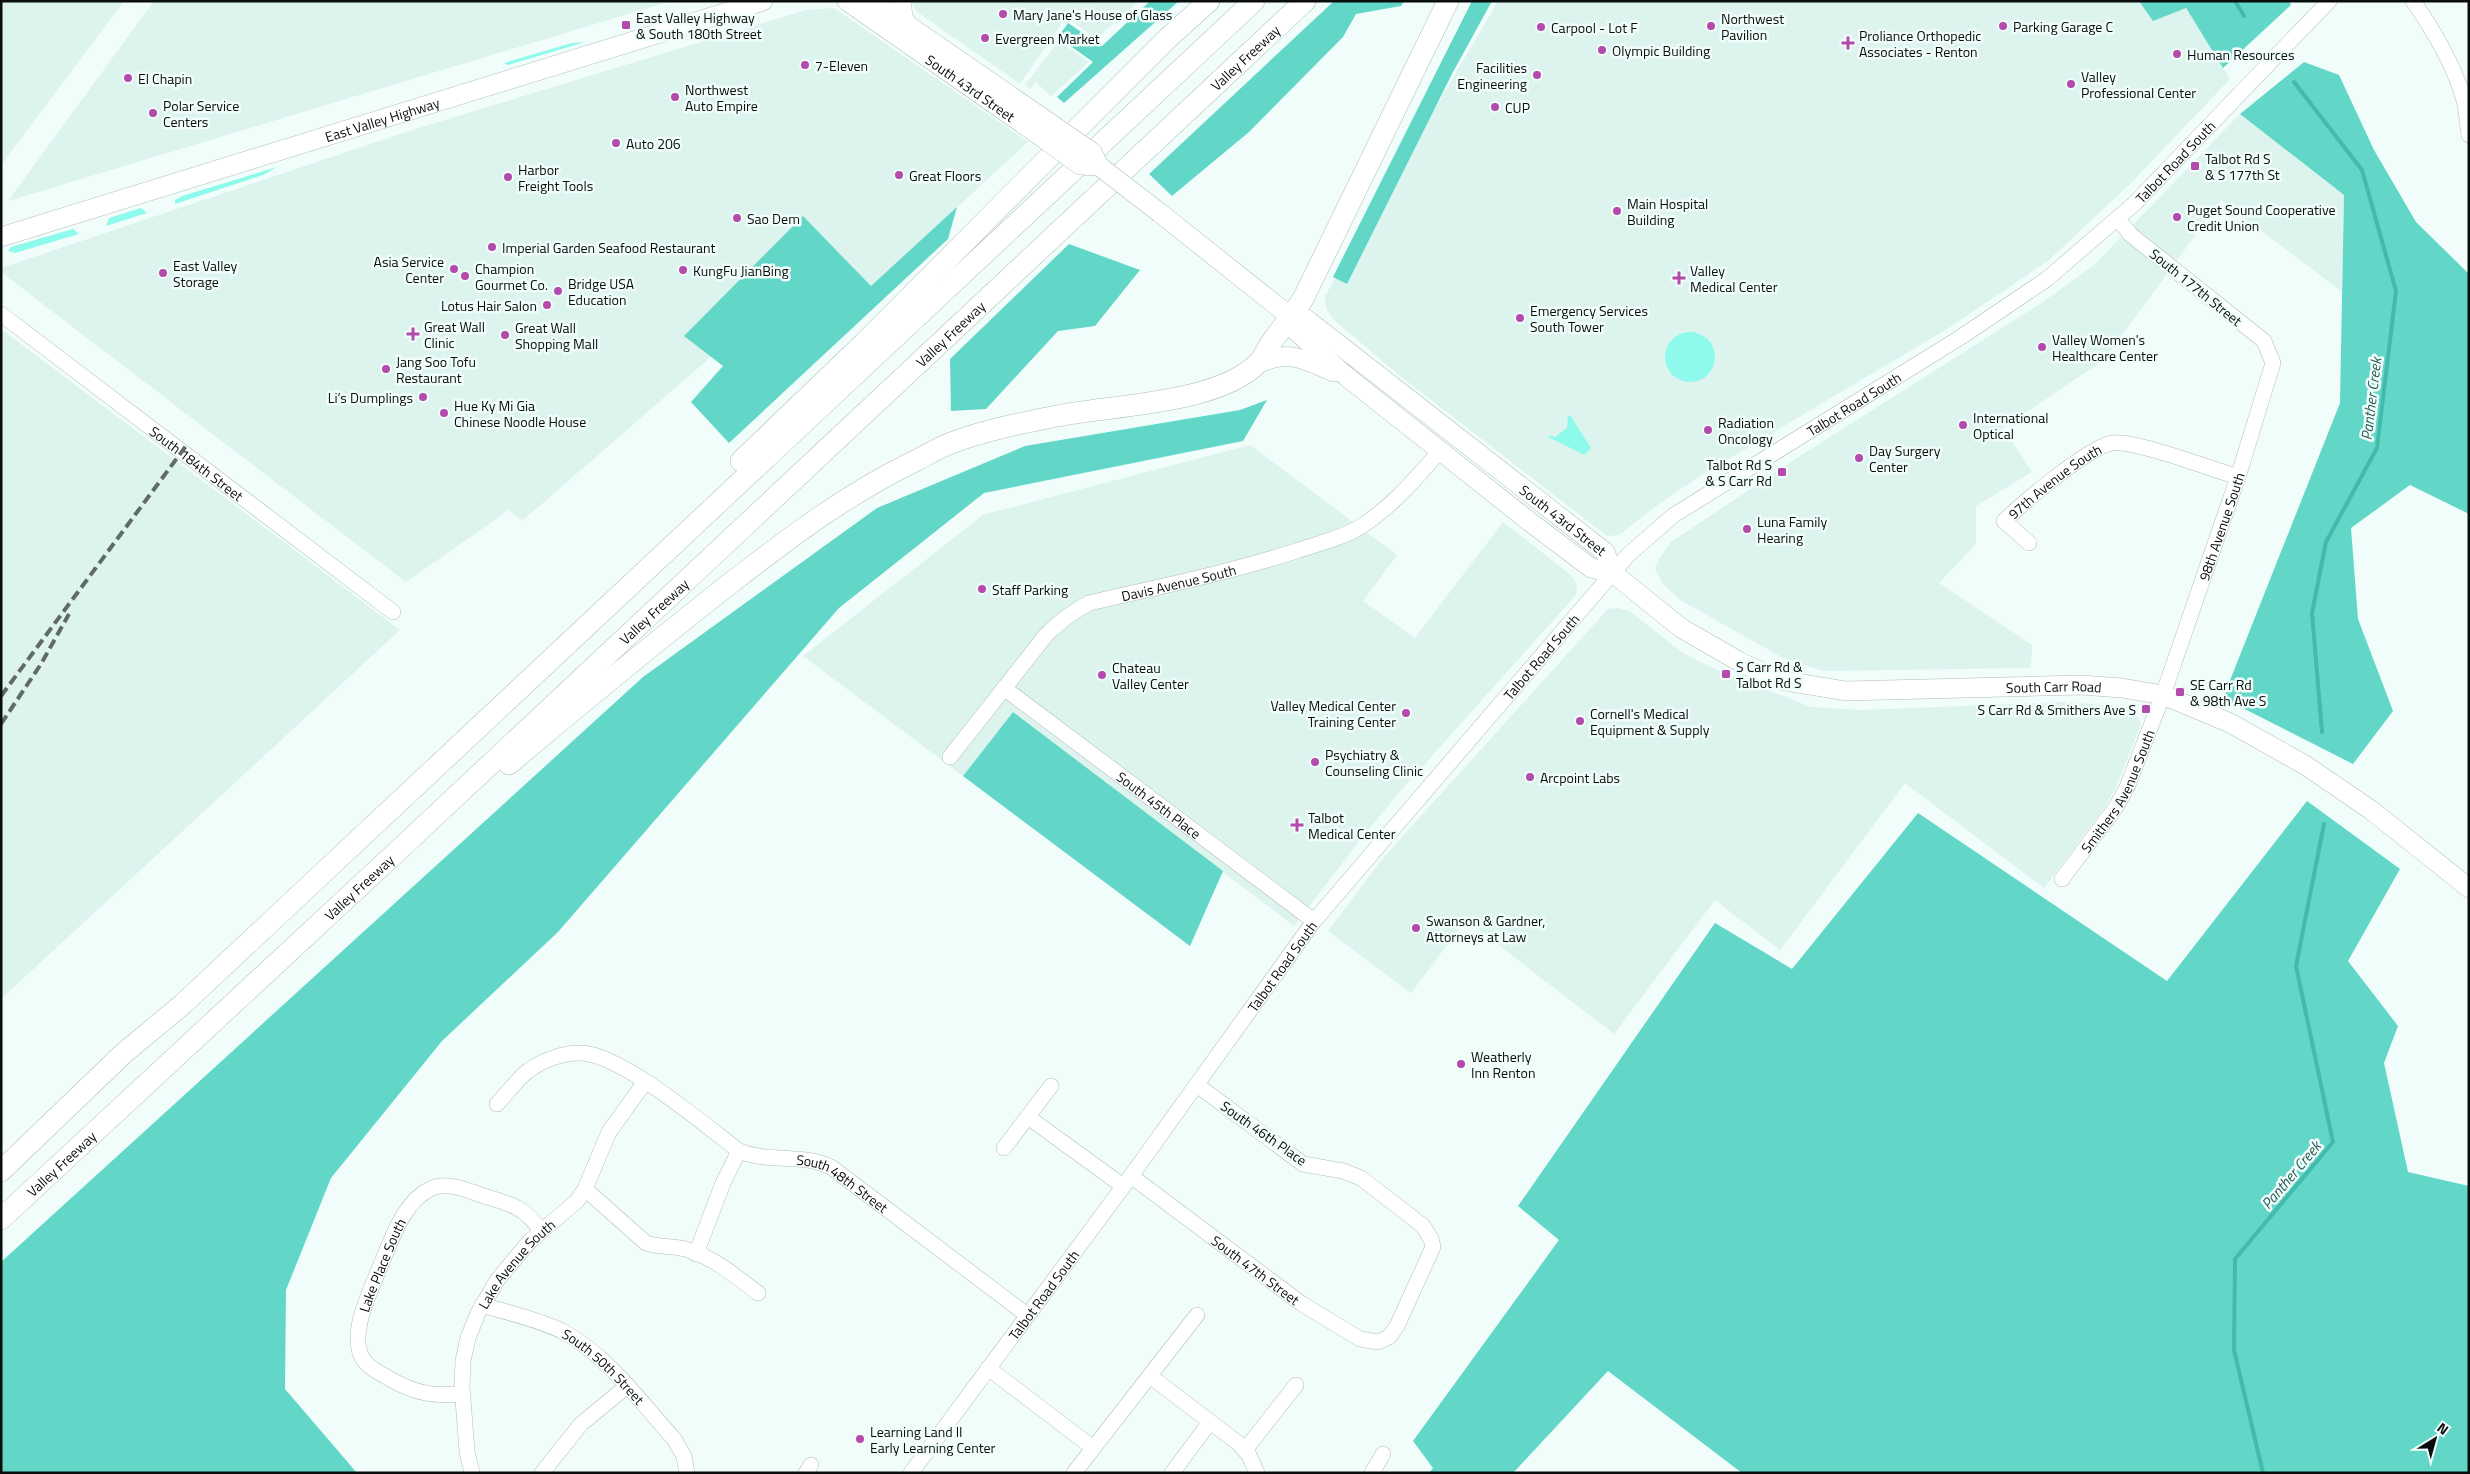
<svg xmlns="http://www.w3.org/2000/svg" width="2470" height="1474" viewBox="0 0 2470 1474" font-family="'Titillium Web',sans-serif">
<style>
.built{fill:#dcf3ee}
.green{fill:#8efaeb}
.forest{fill:#62d7c8}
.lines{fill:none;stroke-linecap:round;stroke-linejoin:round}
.stream{stroke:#41bbac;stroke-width:4}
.minor-casing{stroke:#b0bdba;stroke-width:16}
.major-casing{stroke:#b0bdba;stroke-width:20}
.highway-casing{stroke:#b0bdba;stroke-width:22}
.minor{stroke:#fff;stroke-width:15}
.major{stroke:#fff;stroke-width:19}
.highway{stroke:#fff;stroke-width:21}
.rail{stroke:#626a69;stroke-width:4;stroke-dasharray:10 5;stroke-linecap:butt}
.major-bridge-casing{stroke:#b0bdba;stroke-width:20;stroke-linecap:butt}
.major-bridge{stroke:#fff;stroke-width:19}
.poi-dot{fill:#b34aac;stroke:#f0fdfb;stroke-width:2}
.labels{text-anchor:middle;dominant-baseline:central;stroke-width:5;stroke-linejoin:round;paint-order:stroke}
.poi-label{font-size:14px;fill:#090e0d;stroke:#f0fdfb;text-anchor:start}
.street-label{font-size:14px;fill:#090e0d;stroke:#f0fdfb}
.water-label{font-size:15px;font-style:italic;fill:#295b54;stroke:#f0fdfb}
</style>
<rect width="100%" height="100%" fill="#f0fdfb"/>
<g class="built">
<path d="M 1,1 L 124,1 L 1,165 Z"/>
<path d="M 154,1 L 671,1 L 8,201 Z"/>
<path d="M 911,1 L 1139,1 L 1096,39 L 1066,17 L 1020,84 L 916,11 Z"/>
<path d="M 1498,1 L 2181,1 L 2230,79 L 2133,181 L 2049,260 L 1947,329 L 1700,476 L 1659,504 L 1619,535 L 1607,536 L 1395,372 L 1333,319 L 1326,308 L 1325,296 Z"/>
<path d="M 834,8 L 1028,142 L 871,286 L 803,216 L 685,337 L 712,356 L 522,521 L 509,510 L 406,582 L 1,272 L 1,268 L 409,131 L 806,10 Z"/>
<path d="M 1059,41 L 1089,62 L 1051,96 L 1036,82 L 1030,89 L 1025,85 Z"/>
<path d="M 2240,114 L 2344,195 L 2342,292 L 2221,200 L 2104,360 L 2003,428 L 2032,472 L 1976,506 L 1976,544 L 1939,583 L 2032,645 L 2031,668 L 1823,671 L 1783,658 L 1680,600 L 1663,584 L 1655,569 L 1659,559 L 1671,542 L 1789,463 L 2043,302 L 2094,265 Z"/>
<path d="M 1,329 L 400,630 L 1,999 Z"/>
<path d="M 1250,445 L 1397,555 L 1363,601 L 1415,638 L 1503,522 L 1571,575 L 1576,583 L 1577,590 L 1576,595 L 1397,795 L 1361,839 L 1294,926 L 1013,712 L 963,776 L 803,656 L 983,515 Z"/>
<path d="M 1618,608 L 1629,611 L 1682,652 L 1708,666 L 1811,707 L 1861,710 L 2066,702 L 2126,707 L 2135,712 L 2141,724 L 2116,787 L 2105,807 L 2044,888 L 1905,783 L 1780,950 L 1715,900 L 1614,1034 L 1466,920 L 1411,993 L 1328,931 L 1383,858 L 1608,609 Z"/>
</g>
<g class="green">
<path d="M 585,42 L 508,65 L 504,63 L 572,43 Z"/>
<path d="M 277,167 L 263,175 L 175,204 L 175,200 L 182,196 Z"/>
<path d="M 141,208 L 147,213 L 106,226 L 109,218 Z"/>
<path d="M 73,229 L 79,234 L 15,253 L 8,251 L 11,247 Z"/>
<circle cx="1690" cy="357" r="25"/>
<path d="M 1570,415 L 1591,448 L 1585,455 L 1548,437 L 1552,435 L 1554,438 L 1567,428 L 1568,416 Z"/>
</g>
<g class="forest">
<path d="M 1150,1 L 1179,1 L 1064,103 L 1057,97 L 1093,62 L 1058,37 L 1068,23 L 1102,46 Z"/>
<path d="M 1334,1 L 1404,1 L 1401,6 L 1356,14 L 1343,37 L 1249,132 L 1172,196 L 1149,174 Z"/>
<path d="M 1472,1 L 1492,1 L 1453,72 L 1347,284 L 1333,277 Z"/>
<path d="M 2139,1 L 2289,1 L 2291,5 L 2223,68 L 2186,8 L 2153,21 Z"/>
<path d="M 2304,62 L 2339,75 L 2374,150 L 2416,222 L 2469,274 L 2469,514 L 2410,485 L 2351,528 L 2358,619 L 2393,711 L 2353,764 L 2223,698 L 2340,403 L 2344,195 L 2240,114 Z"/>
<path d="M 957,207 L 948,239 L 729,443 L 691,402 L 723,366 L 684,336 L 803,216 L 871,286 Z"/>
<path d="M 1069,244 L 1140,270 L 1095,326 L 1058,331 L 986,409 L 951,411 L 950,359 Z"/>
<path d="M 1267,400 L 1243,441 L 984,493 L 839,608 L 558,932 L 442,1041 L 331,1178 L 286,1290 L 285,1389 L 357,1473 L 1,1473 L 1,1262 L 643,677 L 877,508 L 1025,446 L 1240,410 Z"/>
<path d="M 1013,712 L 1223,871 L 1190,946 L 963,776 Z"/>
<path d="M 2307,801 L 2400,869 L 2348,961 L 2398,1026 L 2384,1063 L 2408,1172 L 2469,1186 L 2469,1473 L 1742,1473 L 1608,1371 L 1513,1473 L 1429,1473 L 1433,1468 L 1413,1441 L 1559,1240 L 1518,1206 L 1715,923 L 1792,969 L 1918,813 L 2167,981 Z"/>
</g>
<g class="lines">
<g class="stream">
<path d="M 2235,1 L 2244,16"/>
<path d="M 2294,82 L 2362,170 L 2396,291 L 2377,448 L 2326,542 L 2312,613 L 2322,732"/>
<path d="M 2263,1473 L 2234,1350 L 2235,1259 L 2333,1142 L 2296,966 L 2324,824"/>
</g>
<g class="minor-casing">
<g id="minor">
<path d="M 2413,1 C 2434,31 2454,65 2464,100 C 2467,111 2467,123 2469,135"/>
<path id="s1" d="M 1,314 L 393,612"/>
<path id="s2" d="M 2029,543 L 2004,521 C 2024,502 2087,448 2112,443 C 2136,440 2211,469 2238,477"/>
<path id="s3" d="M 1004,688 L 1314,921"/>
<path id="s4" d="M 950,757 L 1046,635 C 1059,622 1072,612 1089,603 C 1158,587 1228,573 1296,551 C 1317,544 1340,539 1360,527 C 1391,508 1416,478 1440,451"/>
<path id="s5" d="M 2062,879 L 2116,807 L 2127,787 L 2163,695 L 2238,477 L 2273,363 L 2264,341 L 2131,235 L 2118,219"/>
<path id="s6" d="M 497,1104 C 507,1094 517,1079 528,1071 C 542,1060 565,1052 582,1053 C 622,1055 705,1125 739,1151 C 769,1163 802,1153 831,1167 L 1027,1315"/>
<path d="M 1028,1117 L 1123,1186"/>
<path d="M 1004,1148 L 1051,1086"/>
<path id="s7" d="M 1131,1176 L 1302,1304 L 1360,1339 L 1378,1342 L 1389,1337 L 1397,1326 L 1433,1247 L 1431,1239 L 1423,1226 L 1361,1178 L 1343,1171 L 1303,1164 L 1197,1085"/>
<path d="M 585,1189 L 646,1243 C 660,1248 674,1245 688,1250 C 713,1257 738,1278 758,1293"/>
<path d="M 696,1254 L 723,1183 L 739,1151"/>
<path id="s8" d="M 482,1305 C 509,1313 537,1319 562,1331 C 606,1354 641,1402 674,1439 L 684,1456 L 687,1473"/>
<path d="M 988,1368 L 1092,1447"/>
<path d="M 1150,1376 L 1238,1443 L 1249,1455 L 1257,1473"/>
<path id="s9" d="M 462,1394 C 432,1396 417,1394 390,1379 C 381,1373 369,1369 363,1359 C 347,1334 373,1286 382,1262 C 393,1236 404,1201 432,1188 C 449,1181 471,1192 487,1197 C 511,1204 526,1208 540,1230"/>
<path d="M 1245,1450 L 1296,1385"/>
<path id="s10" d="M 472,1473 L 467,1451 L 462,1387 L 463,1361 L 468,1338 L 478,1313 L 498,1279 L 530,1241 L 577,1201 L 585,1189 L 609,1132 L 645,1082"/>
<path d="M 542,1473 L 581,1424 L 626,1387"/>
<path d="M 806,1473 L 811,1465"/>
<path id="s11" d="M 911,1473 L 1131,1176 L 1314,921 L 1628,555 L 1674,515 L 1961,337 L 2047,279 L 2134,204 L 2329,1"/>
<path d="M 1074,1473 L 1197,1315"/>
<path d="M 1172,1473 L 1210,1422"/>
<path d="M 1372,1473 L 1383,1454"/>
</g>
</g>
<g class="major-casing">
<g id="major">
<path id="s12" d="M 847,1 L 1043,138"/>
<path d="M 873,1 L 1054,126"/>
<path d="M 901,1 L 903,17 L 909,28"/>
<path id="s13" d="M 1160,213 L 1292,318 L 1306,319 L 1605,552 L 1613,573"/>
<path id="s14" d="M 1,237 L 763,1"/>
<path id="s15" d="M 1292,318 L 1296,331 L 1347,377 L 1530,522 L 1591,568 L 1613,573 L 1681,628 L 1740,662 L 1779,680 L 1846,691 L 2081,685 L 2122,688 L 2163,695 L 2230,723 L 2305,765 L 2371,810 L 2469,888"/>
<path d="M 1257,364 C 1290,349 1303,359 1334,372"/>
</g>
</g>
<g class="highway-casing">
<g id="highway">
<path d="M 741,461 L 863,344 L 1168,38 L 1209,1"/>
<path d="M 509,764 C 580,704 651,646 723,589 C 784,542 843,496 913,462 C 925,456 938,448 951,443 C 985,430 1022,423 1057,416 C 1112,405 1218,404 1258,363 C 1264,357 1268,347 1273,340 C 1284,325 1295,313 1304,297 L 1448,1"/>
<path d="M 1,1171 L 124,1053 L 183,1004 L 1254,1"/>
<path id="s16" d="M 1,1219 L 404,845 L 1305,1"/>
</g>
</g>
<use href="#minor" class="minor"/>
<use href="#major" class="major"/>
<use href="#highway" class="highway"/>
<g class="rail">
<path d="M 1,696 L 186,446"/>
<path d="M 1,724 L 41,664 L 69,614"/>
</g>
<g class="major-bridge-casing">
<g id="major-bridge">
<path d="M 1054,126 L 1092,152 L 1099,166 L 1160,213"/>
<path d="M 1043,138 L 1080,165 L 1099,166"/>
</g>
</g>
<use href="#major-bridge" class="major-bridge"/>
</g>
<g class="poi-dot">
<circle cx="1003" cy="14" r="5"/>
<rect x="621" y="20" width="10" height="10" rx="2.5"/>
<circle cx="1711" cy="26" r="5"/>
<circle cx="2003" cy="26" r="5"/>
<circle cx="1541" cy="27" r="5"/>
<circle cx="985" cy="38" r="5"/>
<path d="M1845.5 35.5h5v5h5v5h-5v5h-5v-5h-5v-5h5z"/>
<circle cx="1602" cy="50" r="5"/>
<circle cx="2177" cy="54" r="5"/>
<circle cx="805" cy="65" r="5"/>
<circle cx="1537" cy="75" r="5"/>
<circle cx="128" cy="78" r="5"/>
<circle cx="2071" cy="84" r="5"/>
<circle cx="675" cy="97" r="5"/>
<circle cx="1495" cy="107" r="5"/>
<circle cx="153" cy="113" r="5"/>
<circle cx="616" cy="143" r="5"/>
<rect x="2190" y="161" width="10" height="10" rx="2.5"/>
<circle cx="899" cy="175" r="5"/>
<circle cx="508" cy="177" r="5"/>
<circle cx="1617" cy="211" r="5"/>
<circle cx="2177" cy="217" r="5"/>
<circle cx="737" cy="218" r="5"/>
<circle cx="492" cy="247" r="5"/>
<circle cx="454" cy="269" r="5"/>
<circle cx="683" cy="270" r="5"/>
<circle cx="163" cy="273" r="5"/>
<circle cx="465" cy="276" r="5"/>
<path d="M1676.5 270.5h5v5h5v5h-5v5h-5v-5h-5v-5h5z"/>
<circle cx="558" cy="291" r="5"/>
<circle cx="547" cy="305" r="5"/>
<circle cx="1520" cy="318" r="5"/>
<path d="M410.5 326.5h5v5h5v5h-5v5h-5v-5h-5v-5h5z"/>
<circle cx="505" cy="335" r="5"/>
<circle cx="2042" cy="347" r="5"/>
<circle cx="386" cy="369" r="5"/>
<circle cx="423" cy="397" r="5"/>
<circle cx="444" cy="413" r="5"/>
<circle cx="1963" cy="425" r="5"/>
<circle cx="1708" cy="430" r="5"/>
<circle cx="1859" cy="458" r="5"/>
<rect x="1777" y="467" width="10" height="10" rx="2.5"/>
<circle cx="1747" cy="529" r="5"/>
<circle cx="982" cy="589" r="5"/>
<rect x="1721" y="669" width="10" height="10" rx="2.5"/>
<circle cx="1102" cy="675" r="5"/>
<rect x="2175" y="687" width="10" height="10" rx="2.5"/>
<rect x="2141" y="704" width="10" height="10" rx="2.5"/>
<circle cx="1406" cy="713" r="5"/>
<circle cx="1580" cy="721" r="5"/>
<circle cx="1315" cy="762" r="5"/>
<circle cx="1530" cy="777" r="5"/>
<path d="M1294.5 817.5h5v5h5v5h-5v5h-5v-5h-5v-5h5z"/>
<circle cx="1416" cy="928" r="5"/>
<circle cx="1461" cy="1064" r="5"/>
<circle cx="860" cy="1439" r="5"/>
</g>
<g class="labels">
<g class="poi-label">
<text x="1013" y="14">Mary Jane's House of Glass</text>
<text x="636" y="17">East Valley Highway<tspan x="636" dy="16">&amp; South 180th Street</tspan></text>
<text x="1721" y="18">Northwest<tspan x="1721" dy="16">Pavilion</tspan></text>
<text x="2013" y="26">Parking Garage C</text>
<text x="1551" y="27">Carpool - Lot F</text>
<text x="1859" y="35">Proliance Orthopedic<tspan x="1859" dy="16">Associates - Renton</tspan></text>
<text x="995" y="38">Evergreen Market</text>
<text x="1612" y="50">Olympic Building</text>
<text x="2187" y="54">Human Resources</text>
<text x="815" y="65">7-Eleven</text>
<text x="1527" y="67" text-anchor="end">Facilities<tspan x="1527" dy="16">Engineering</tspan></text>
<text x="2081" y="76">Valley<tspan x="2081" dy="16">Professional Center</tspan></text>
<text x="138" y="78">El Chapin</text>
<text x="685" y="89">Northwest<tspan x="685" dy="16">Auto Empire</tspan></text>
<text x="163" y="105">Polar Service<tspan x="163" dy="16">Centers</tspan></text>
<text x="1505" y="107">CUP</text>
<text x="626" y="143">Auto 206</text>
<text x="2205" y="158">Talbot Rd S<tspan x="2205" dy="16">&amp; S 177th St</tspan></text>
<text x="518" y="169">Harbor<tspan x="518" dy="16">Freight Tools</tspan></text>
<text x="909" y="175">Great Floors</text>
<text x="1627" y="203">Main Hospital<tspan x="1627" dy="16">Building</tspan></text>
<text x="2187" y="209">Puget Sound Cooperative<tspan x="2187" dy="16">Credit Union</tspan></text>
<text x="747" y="218">Sao Dem</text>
<text x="502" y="247">Imperial Garden Seafood Restaurant</text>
<text x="444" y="261" text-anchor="end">Asia Service<tspan x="444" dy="16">Center</tspan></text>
<text x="173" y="265">East Valley<tspan x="173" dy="16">Storage</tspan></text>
<text x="475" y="268">Champion<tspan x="475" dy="16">Gourmet Co.</tspan></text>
<text x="693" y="270">KungFu JianBing</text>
<text x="1690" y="270">Valley<tspan x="1690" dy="16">Medical Center</tspan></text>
<text x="568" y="283">Bridge USA<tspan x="568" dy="16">Education</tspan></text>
<text x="537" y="305" text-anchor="end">Lotus Hair Salon</text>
<text x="1530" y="310">Emergency Services<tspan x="1530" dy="16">South Tower</tspan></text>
<text x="424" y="326">Great Wall<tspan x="424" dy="16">Clinic</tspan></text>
<text x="515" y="327">Great Wall<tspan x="515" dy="16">Shopping Mall</tspan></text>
<text x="2052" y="339">Valley Women's<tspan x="2052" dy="16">Healthcare Center</tspan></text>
<text x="396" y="361">Jang Soo Tofu<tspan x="396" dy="16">Restaurant</tspan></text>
<text x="413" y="397" text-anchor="end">Li’s Dumplings</text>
<text x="454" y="405">Hue Ky Mi Gia<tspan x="454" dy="16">Chinese Noodle House</tspan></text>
<text x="1973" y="417">International<tspan x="1973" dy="16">Optical</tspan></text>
<text x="1718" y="422">Radiation<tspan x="1718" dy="16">Oncology</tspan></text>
<text x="1869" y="450">Day Surgery<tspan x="1869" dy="16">Center</tspan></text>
<text x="1772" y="464" text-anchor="end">Talbot Rd S<tspan x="1772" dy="16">&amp; S Carr Rd</tspan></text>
<text x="1757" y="521">Luna Family<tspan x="1757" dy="16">Hearing</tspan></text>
<text x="992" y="589">Staff Parking</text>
<text x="1736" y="666">S Carr Rd &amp;<tspan x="1736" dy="16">Talbot Rd S</tspan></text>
<text x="1112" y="667">Chateau<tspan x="1112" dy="16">Valley Center</tspan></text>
<text x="2190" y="684">SE Carr Rd<tspan x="2190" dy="16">&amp; 98th Ave S</tspan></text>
<text x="1396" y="705" text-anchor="end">Valley Medical Center<tspan x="1396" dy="16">Training Center</tspan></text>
<text x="2136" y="709" text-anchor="end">S Carr Rd &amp; Smithers Ave S</text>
<text x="1590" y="713">Cornell's Medical<tspan x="1590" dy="16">Equipment &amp; Supply</tspan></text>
<text x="1325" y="754">Psychiatry &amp;<tspan x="1325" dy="16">Counseling Clinic</tspan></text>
<text x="1540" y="777">Arcpoint Labs</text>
<text x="1308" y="817">Talbot<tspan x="1308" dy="16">Medical Center</tspan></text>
<text x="1426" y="920">Swanson &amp; Gardner,<tspan x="1426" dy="16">Attorneys at Law</tspan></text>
<text x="1471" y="1056">Weatherly<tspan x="1471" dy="16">Inn Renton</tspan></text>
<text x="870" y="1431">Learning Land II<tspan x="870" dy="16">Early Learning Center</tspan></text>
</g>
<g class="street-label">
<text stroke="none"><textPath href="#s16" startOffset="1702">Valley Freeway</textPath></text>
<text stroke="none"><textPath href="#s12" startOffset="151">South 43rd Street</textPath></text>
<text stroke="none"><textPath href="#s14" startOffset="399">East Valley Highway</textPath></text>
<text stroke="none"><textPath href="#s11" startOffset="1842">Talbot Road South</textPath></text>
<text transform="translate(2196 287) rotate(39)">South 177th Street</text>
<text stroke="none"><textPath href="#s16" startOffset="1298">Valley Freeway</textPath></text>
<text stroke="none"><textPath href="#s11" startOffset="1438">Talbot Road South</textPath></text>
<text stroke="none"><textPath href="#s1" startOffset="246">South 184th Street</textPath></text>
<text stroke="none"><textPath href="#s2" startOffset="98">97th Avenue South</textPath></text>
<text stroke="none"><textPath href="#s13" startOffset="509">South 43rd Street</textPath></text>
<text stroke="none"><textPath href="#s5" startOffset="390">98th Avenue South</textPath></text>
<text stroke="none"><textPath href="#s4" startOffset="301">Davis Avenue South</textPath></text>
<text stroke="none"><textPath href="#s16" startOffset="892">Valley Freeway</textPath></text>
<text stroke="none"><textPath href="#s11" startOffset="1032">Talbot Road South</textPath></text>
<text stroke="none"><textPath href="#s15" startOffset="889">South Carr Road</textPath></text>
<text stroke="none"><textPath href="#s5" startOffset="105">Smithers Avenue South</textPath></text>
<text stroke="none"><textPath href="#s3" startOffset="194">South 45th Place</textPath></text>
<text stroke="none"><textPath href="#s16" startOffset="488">Valley Freeway</textPath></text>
<text stroke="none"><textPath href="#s11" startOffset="628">Talbot Road South</textPath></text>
<text transform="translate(1264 1133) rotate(35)">South 46th Place</text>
<text stroke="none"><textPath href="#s16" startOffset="82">Valley Freeway</textPath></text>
<text stroke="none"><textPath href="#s6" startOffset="401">South 48th Street</textPath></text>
<text stroke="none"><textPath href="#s10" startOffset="226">Lake Avenue South</textPath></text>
<text stroke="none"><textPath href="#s9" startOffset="208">Lake Place South</textPath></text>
<text stroke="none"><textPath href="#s7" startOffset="156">South 47th Street</textPath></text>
<text stroke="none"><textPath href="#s11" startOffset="222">Talbot Road South</textPath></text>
<text stroke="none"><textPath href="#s8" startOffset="139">South 50th Street</textPath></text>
</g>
<g class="water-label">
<text transform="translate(2371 399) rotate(-83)">Panther Creek</text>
<text transform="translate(2291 1175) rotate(-50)">Panther Creek</text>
</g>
</g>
<rect width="2470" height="1474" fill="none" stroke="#090e0d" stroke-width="5"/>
<g transform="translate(2435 1439) rotate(37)" stroke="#f0fdfb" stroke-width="4" paint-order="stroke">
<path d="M0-4L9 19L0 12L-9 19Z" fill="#090e0d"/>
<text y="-8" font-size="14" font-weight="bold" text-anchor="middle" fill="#090e0d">N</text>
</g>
</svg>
